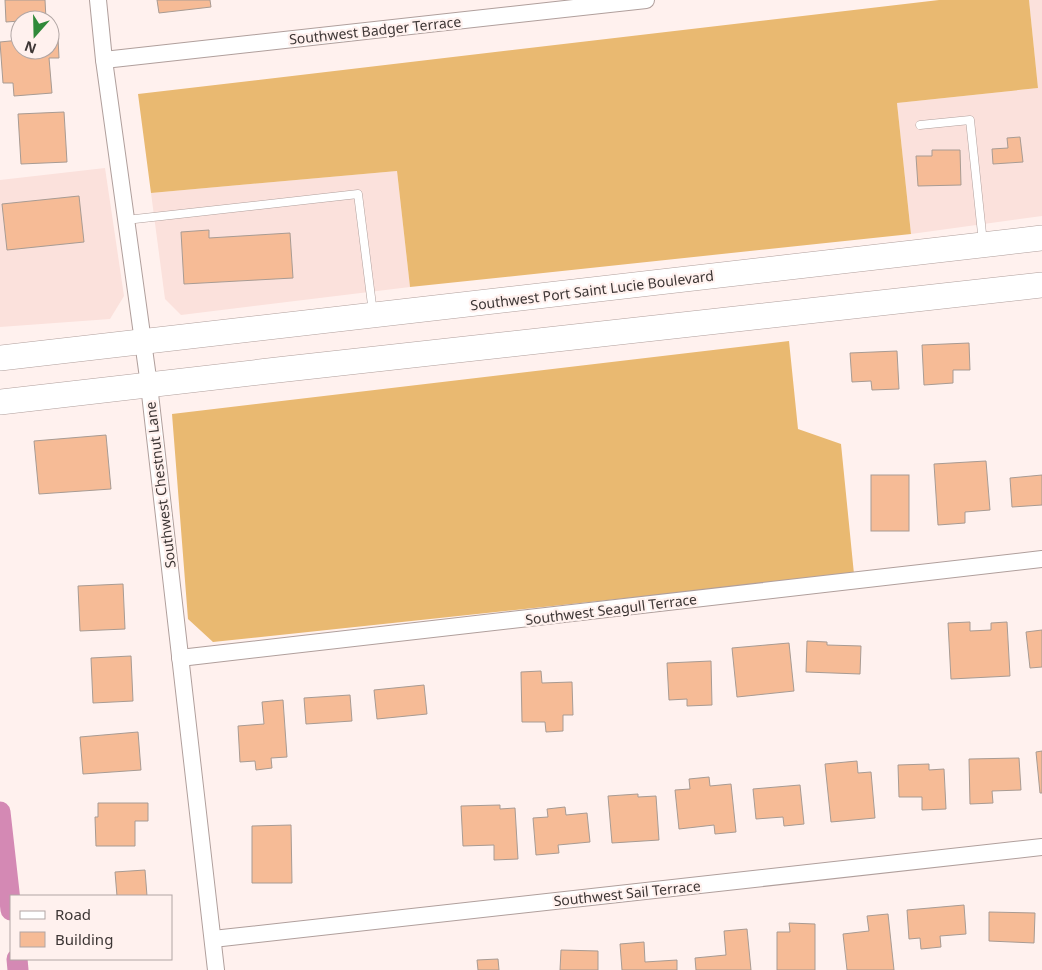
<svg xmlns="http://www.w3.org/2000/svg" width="1042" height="970" viewBox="0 0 1042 970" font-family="'Noto Sans',sans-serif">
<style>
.built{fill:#fbe1dc}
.forest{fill:#e9b971}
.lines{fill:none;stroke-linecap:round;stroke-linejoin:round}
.canal{stroke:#d489b4;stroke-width:21}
.building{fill:#f6bb96;stroke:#a89b93}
.service-casing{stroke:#b09f9c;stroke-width:9}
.minor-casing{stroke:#b09f9c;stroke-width:18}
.primary-casing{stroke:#b09f9c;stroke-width:26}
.service{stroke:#fff;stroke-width:8}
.minor{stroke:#fff;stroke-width:16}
.primary{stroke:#fff;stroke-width:25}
.labels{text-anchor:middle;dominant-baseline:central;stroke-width:4.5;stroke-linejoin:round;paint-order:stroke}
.street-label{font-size:14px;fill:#3d3635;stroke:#fff1ee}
</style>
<rect width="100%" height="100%" fill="#fff1ee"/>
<g class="built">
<path d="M 1029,0 L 1042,0 L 1042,216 L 911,234 L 897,103 L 1038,88 Z"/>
<path d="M 105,168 L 124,296 L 110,319 L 0,327 L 0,180 Z"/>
<path d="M 397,171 L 410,287 L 181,315 L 165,299 L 151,193 Z"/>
</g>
<g class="forest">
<path d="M 939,0 L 1029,0 L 1038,88 L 897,103 L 911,234 L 410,287 L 397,171 L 151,193 L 138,94 Z"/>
<path d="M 789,341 L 798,429 L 841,444 L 854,574 L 213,642 L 188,619 L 172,414 Z"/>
</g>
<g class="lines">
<g class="canal">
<path d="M 0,812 L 11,910"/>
<path d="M 17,959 L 18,970"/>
</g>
</g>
<g class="building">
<path d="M 5,0 L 45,0 L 46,19 L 6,22 Z"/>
<path d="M 157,0 L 210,0 L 211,7 L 159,13 Z"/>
<path d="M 58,38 L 59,58 L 49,58 L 52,93 L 14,96 L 13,83 L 3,83 L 0,42 L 20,40 L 20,50 L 50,50 L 50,39 Z"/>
<path d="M 64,112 L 67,162 L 21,164 L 18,114 Z"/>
<path d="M 1020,137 L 1023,162 L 993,164 L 992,149 L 1008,148 L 1007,138 Z"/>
<path d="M 932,150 L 960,150 L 961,185 L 918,186 L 916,156 L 932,156 Z"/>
<path d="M 79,196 L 84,242 L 7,250 L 2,204 Z"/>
<path d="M 209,230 L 209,238 L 290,233 L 293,278 L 184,284 L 181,232 Z"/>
<path d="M 969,343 L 970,370 L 953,370 L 953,383 L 924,385 L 922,345 Z"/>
<path d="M 897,351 L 899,389 L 872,390 L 871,381 L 852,382 L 850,353 Z"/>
<path d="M 106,435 L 111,489 L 39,494 L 34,441 Z"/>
<path d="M 986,461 L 990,510 L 965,512 L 965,523 L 938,525 L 934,464 Z"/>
<rect x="871" y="475" width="38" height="56"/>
<path d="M 1042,475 L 1042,505 L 1012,507 L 1010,478 Z"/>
<path d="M 123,584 L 125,629 L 80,631 L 78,586 Z"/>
<path d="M 970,622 L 970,631 L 991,630 L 991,623 L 1007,622 L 1010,676 L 951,679 L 948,623 Z"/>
<path d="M 1042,630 L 1042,667 L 1030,668 L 1026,632 Z"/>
<path d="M 807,641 L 827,642 L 827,645 L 861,646 L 860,674 L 806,672 Z"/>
<path d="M 789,643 L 794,691 L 737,697 L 732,648 Z"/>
<path d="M 131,656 L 133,701 L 93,703 L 91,658 Z"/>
<path d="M 711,661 L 712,705 L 687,706 L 687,699 L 669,700 L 667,663 Z"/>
<path d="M 541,671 L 542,683 L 572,682 L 573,715 L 563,715 L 563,731 L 546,732 L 545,722 L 522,722 L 521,672 Z"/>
<path d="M 424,685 L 427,714 L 377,719 L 374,690 Z"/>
<path d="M 350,695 L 352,721 L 306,724 L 304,698 Z"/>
<path d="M 283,700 L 287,757 L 271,758 L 272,768 L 256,770 L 255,761 L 240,762 L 238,726 L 264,724 L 262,702 Z"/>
<path d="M 138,732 L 141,770 L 83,774 L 80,737 Z"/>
<path d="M 1042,751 L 1042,793 L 1040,793 L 1036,752 Z"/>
<path d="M 1019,758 L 1021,790 L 992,791 L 993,803 L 970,804 L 969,759 Z"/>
<path d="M 857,761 L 858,773 L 871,772 L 875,818 L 831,822 L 825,764 Z"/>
<path d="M 929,764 L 929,770 L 944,769 L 946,809 L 922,810 L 922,797 L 899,797 L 898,765 Z"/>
<path d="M 709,777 L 710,786 L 731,784 L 736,832 L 715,834 L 714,825 L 679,829 L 675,790 L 690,789 L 689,779 Z"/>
<path d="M 800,785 L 804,824 L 784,826 L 783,817 L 756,819 L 753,789 Z"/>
<path d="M 638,794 L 638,797 L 656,796 L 659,840 L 612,843 L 608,796 Z"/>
<path d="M 98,803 L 148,803 L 148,821 L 135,821 L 135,846 L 96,846 L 95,817 L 98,817 Z"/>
<path d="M 500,805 L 500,809 L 515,808 L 518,859 L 494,860 L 494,845 L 463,846 L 461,806 Z"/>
<path d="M 565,807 L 566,815 L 587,813 L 590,842 L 558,845 L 559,853 L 536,855 L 533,818 L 548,817 L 547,809 Z"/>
<path d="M 291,825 L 292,883 L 252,883 L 252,826 Z"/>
<path d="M 145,870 L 147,896 L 159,896 L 117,896 L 115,872 Z"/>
<path d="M 964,905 L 966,934 L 940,936 L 941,947 L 921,949 L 920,938 L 909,939 L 907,910 Z"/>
<path d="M 989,912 L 1035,913 L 1034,943 L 989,941 Z"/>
<path d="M 888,914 L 894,970 L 847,970 L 843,934 L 869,931 L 867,916 Z"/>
<path d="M 789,923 L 815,924 L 815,970 L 777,970 L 777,932 L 790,932 Z"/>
<path d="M 747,929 L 751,970 L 696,970 L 695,958 L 726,955 L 724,931 Z"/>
<path d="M 644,942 L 645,962 L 677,960 L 677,970 L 622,970 L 620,944 Z"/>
<path d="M 561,950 L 598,951 L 598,970 L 560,970 Z"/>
<path d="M 498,959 L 499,970 L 478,970 L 477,960 Z"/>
</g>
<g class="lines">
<g class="service-casing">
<g id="service">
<path d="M 920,125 L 970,120 L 983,243"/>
<path d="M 126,220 L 358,194 L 373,313"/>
</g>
</g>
<g class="minor-casing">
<g id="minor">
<path d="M 98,0 L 104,60 L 149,385 L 216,970"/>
<path d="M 104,60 L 646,0"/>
<path d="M 180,658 L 1042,559"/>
<path d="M 213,939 L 1042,847"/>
</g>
</g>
<g class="primary-casing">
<g id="primary">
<path d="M 0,358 L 1042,238"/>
<path d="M 0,402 L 286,369 L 1042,285"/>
</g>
</g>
<use href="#service" class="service"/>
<use href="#minor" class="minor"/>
<use href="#primary" class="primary"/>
</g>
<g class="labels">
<g class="street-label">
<text transform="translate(375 30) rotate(-6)">Southwest Badger Terrace</text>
<text transform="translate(592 290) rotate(-7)">Southwest Port Saint Lucie Boulevard</text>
<text transform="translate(160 485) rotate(-97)">Southwest Chestnut Lane</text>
<text transform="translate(611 609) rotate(-7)">Southwest Seagull Terrace</text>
<text transform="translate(627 893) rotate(-6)">Southwest Sail Terrace</text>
</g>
</g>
<rect x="10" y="895" width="162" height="65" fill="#fff1ee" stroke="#b1a6a4"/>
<rect x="20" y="911" width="25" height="8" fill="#ffffff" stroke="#b1a6a4"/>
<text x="55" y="920" font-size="15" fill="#3d3635">Road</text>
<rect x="20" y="932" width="25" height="15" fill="#f6bb96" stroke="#b1a6a4"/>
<text x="55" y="945" font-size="15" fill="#3d3635">Building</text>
<g transform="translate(35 35) rotate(200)"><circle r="24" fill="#fff1ee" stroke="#b1a6a4"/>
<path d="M0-4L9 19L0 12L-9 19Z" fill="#308939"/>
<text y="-8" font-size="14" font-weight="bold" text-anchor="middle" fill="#3d3635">N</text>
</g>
</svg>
